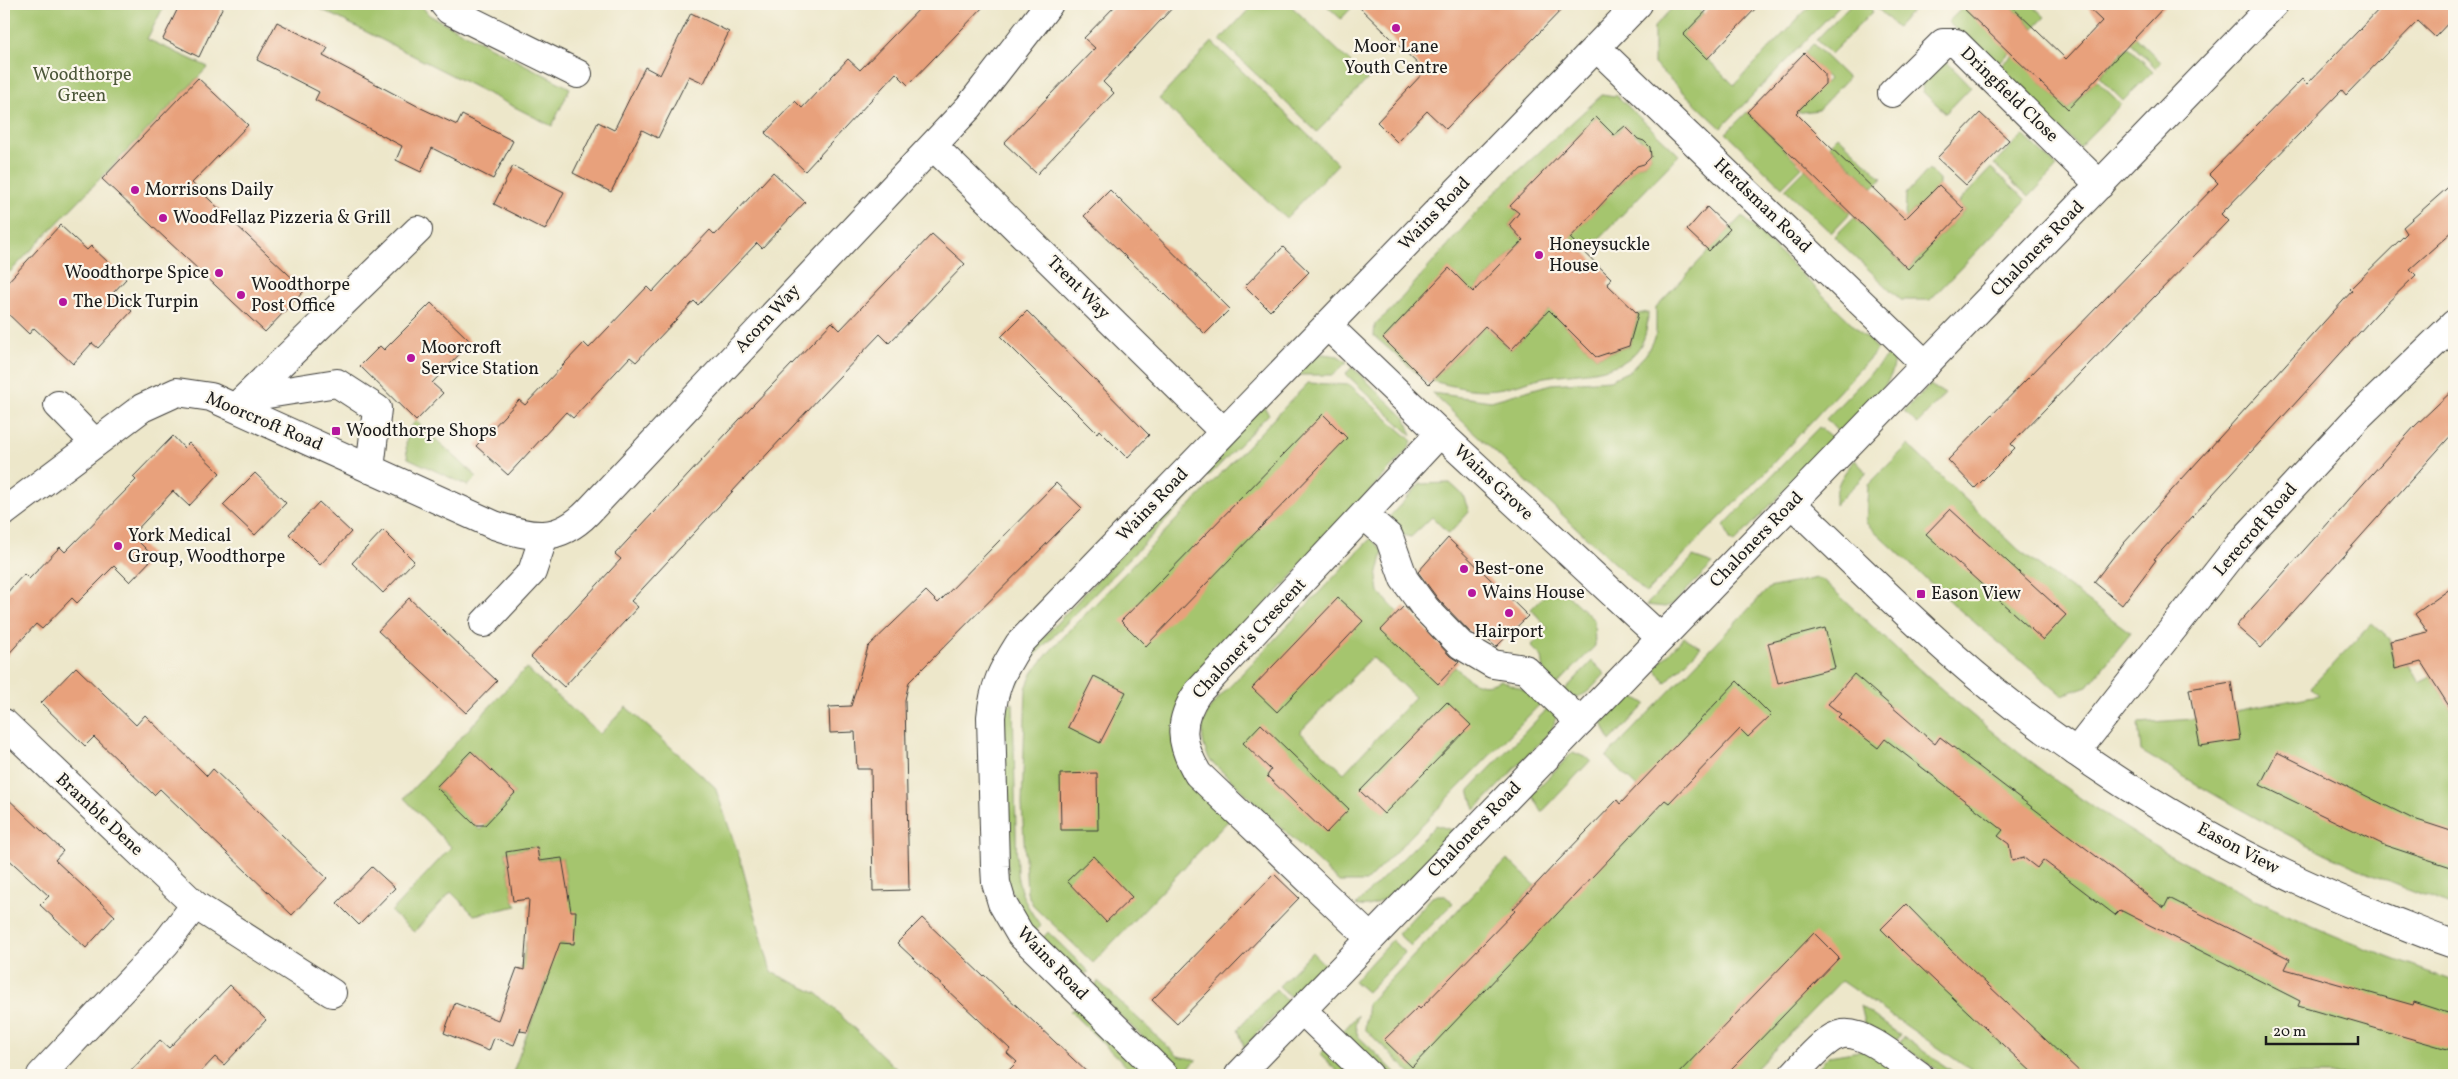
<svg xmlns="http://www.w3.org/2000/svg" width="2458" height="1079" viewBox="0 0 2458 1079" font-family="Vollkorn,serif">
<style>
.green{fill:#a5c56e;stroke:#607045;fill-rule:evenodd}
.building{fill:#e8a17c}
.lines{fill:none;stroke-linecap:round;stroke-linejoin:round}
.minor-casing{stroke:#3b3a36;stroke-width:30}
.minor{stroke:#fff;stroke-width:28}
.poi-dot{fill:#b5179e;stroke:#fbf7ec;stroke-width:2}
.labels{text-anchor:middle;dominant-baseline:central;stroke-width:4.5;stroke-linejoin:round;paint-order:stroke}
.poi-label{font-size:18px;fill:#1c1c1c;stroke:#fbf7ec;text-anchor:start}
.park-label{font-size:18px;fill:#4c5739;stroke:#fbf7ec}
.street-label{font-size:18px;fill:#1c1c1c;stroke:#fbf7ec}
</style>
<rect width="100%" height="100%" fill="#fbf7ec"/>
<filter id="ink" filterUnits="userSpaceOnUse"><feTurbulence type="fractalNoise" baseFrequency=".02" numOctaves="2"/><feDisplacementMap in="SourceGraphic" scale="10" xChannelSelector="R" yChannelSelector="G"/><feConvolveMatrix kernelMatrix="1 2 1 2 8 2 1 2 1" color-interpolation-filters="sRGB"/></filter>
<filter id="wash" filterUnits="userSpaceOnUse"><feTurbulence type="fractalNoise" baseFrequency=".0096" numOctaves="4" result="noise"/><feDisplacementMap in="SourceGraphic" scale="20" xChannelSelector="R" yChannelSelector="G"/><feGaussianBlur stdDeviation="1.12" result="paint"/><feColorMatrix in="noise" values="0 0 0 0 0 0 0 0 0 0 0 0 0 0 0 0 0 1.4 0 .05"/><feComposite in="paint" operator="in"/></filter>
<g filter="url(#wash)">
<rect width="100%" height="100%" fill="#ede7ca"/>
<g class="green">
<path d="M 4,4 L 165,4 L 147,39 L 208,67 L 10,272 L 4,266 Z"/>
<path d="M 322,4 L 420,4 L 429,15 L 570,88 L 552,126 L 319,8 Z"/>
<path d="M 1254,4 L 1289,4 L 1368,79 L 1317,132 L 1220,40 Z"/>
<path d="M 1325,4 L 1355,4 L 1341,19 Z"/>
<path d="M 1676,4 L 1692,4 L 1703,14 L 1683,35 L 1734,85 L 1812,4 L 1841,4 L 1721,128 L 1654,64 L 1654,27 Z"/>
<path d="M 1851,4 L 1866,4 L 1873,11 L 1831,54 L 1816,40 Z"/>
<path d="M 1873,4 L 1891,4 L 1899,12 L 1907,4 L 1919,4 L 1897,27 Z"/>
<path d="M 2009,4 L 2031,4 L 2045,17 L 2034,28 Z"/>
<path d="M 1963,7 L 2010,52 L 1996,67 L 1948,22 Z"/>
<path d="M 2107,9 L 2161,62 L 2156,68 L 2101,14 Z"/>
<path d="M 1212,42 L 1338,164 L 1286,218 L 1159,99 Z"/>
<path d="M 1813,44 L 1848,78 L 1818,110 L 1796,113 L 1829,79 L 1804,53 Z"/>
<path d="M 2128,47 L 2153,71 L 2123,101 L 2099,77 Z"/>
<path d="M 2013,55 L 2068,109 L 2096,80 L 2121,104 L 2079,147 L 1998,69 Z"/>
<path d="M 1937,61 L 1946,61 L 1971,87 L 1946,113 L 1923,92 L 1921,79 Z"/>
<path d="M 1602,95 L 1614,97 L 1616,95 L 1679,155 L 1577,262 L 1561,247 L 1637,166 L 1644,164 L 1651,157 C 1649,141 1636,137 1625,126 L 1614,135 L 1596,117 L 1511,206 L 1519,213 L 1509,225 L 1523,240 L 1473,292 L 1449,269 L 1383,338 L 1429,384 L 1374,336 L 1375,324 L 1391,310 L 1491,196 Z"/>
<path d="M 1747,112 L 1802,167 L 1782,187 L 1726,133 Z"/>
<path d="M 2023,135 L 2057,167 L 2029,197 L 1994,164 Z"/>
<path d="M 1838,136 L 1882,178 L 1873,188 L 1829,145 Z"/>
<path d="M 1991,168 L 2026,200 L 1930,300 L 1901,300 L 1834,237 L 1854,217 L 1908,269 L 1965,210 L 1958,203 Z"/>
<path d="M 1805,169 L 1850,213 L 1831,233 L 1785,189 Z"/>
<path d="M 1929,169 L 1939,179 L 1939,185 L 1905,219 L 1906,194 Z"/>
<path d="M 1742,216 L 1878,349 L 1764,473 L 1646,593 L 1432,393 L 1491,401 L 1551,384 L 1610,380 L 1631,370 L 1646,354 L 1656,334 L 1656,307 Z"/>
<path d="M 1549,310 L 1596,357 L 1629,346 L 1638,314 L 1648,312 C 1648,374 1597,370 1551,376 C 1535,378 1519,385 1503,388 C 1479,393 1456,387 1432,381 L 1485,326 L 1511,350 Z"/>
<path d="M 1891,352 C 1907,376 1855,417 1839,433 L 1826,419 Z"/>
<path d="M 1324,354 L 1338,356 L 1347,362 L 1333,375 L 1293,375 L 1316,355 Z"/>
<path d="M 1352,367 L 1406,419 L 1412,436 L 1346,374 Z"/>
<path d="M 1308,383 L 1350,385 L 1412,441 L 1409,448 L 1179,700 L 1229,820 L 1093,963 L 1033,905 L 1027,893 L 1022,804 L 1026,688 L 1033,672 L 1050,651 Z"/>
<path d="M 1930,385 L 1945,394 L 1917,424 L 1904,411 Z"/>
<path d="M 1263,406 L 1269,414 L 1208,477 L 1201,470 Z"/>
<path d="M 416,421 L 477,477 L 468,486 L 408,458 C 404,445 406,430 416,421 Z"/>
<path d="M 1819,427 L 1834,439 L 1735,542 L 1730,540 L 1724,525 Z"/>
<path d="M 1908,445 L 2019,550 L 2131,633 L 2088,686 L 2062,695 L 1962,612 L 1866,523 L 1868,485 Z"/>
<path d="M 1855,460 L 1867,473 L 1835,505 C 1834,487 1843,473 1855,460 Z"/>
<path d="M 1196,476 L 1202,484 L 1039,651 L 1024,670 L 1017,686 L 1009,679 L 1017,665 Z"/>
<path d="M 1450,483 L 1463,495 L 1469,512 L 1449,534 L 1432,517 L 1411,537 L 1398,534 L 1390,516 L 1420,484 Z"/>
<path d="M 1371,538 L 1383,552 L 1377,577 L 1379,592 L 1398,613 L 1438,684 L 1455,667 C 1470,681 1481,691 1501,680 L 1545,699 L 1366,882 L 1339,882 L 1210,760 C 1199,740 1200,720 1214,703 ZM 1372,657 L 1415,697 L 1344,773 L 1300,732 Z"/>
<path d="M 1693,557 L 1713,564 L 1673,604 L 1665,607 L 1646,605 Z"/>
<path d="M 1817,578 L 1823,580 C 1898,651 1974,722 2059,783 C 2179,870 2314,933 2454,981 L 2454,1075 L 1978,1075 L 1841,981 L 1750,1075 L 1412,1075 L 1365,1029 L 1368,1003 L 1507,859 L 1535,885 L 1513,909 L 1537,933 L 1658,807 L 1606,757 L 1769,588 Z"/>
<path d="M 1556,584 L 1594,620 L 1595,646 L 1555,687 L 1544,671 L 1542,657 L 1531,646 L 1548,628 L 1531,609 Z"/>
<path d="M 2372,623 L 2389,639 L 2395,668 L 2409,665 L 2419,683 L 2431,677 L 2454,714 L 2454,906 C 2343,869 2241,812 2141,751 L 2138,723 L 2194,719 L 2319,695 L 2311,687 Z"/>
<path d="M 1684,637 L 1701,647 L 1665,683 L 1655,668 Z"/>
<path d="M 1592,661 L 1605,674 C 1591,688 1583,704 1562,693 Z"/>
<path d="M 526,668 L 600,734 L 626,707 L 715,787 L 741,862 L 771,972 L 818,994 L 903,1075 L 512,1075 L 547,979 L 521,969 L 526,941 L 574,944 L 529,908 L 528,904 L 569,896 L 562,858 L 539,861 L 537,847 L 506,852 L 513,901 L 517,906 L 474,915 L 451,892 L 414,932 L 391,912 L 451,847 L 404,798 ZM 471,751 L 515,793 L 480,830 L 469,820 L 475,814 L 452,792 L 446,798 L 436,787 Z"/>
<path d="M 1630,694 L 1646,704 L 1610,741 L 1602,723 Z"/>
<path d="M 1013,703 L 1017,874 C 1020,895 1029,910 1041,926 L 1035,932 L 1029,927 L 1008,884 L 1004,707 Z"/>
<path d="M 1551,705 L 1556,717 L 1552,730 L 1475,810 L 1469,790 Z"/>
<path d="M 1573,752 L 1591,760 L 1542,812 L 1532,794 Z"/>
<path d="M 1436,825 L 1455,831 C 1436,850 1385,917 1356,905 Z"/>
<path d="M 1438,895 L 1444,895 L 1453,903 L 1411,946 L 1398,934 L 1432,897 Z"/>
<path d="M 1048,932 L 1089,972 L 1079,976 L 1042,939 Z"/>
<path d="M 1392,940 L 1405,953 L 1367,992 L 1354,981 Z"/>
<path d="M 1312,952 L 1325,965 L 1292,998 L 1279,986 Z"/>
<path d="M 1098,981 L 1178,1056 L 1197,1060 L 1181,1074 L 1094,990 Z"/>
<path d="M 1276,989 L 1288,1002 L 1244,1047 L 1238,1029 Z"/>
<path d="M 1860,1006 L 1900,1035 L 1895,1042 L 1864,1023 Z"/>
<path d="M 1078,1007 L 1150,1075 L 1135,1075 L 1070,1011 Z"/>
<path d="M 1358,1015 L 1355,1026 L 1358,1036 L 1398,1075 L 1386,1075 L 1342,1032 Z"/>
<path d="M 1903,1037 L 1958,1075 L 1945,1075 L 1899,1044 Z"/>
<path d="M 1325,1049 L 1353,1075 L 1341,1075 L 1320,1055 Z"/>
<path d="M 1866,1050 L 1901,1075 L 1810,1075 L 1829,1056 Z"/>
</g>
<g id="blocks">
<g class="building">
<path d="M 180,4 L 224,4 L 199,57 L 163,39 Z"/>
<path d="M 924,4 L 986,4 L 908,85 L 896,73 L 805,171 L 765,133 L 795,101 L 802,108 L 848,59 L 860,70 Z"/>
<path d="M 1117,4 L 1176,4 L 1103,82 L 1114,93 L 1037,174 L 1004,143 L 1095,48 L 1084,38 Z"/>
<path d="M 1356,4 L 1567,4 L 1446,129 L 1427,111 L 1397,142 L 1377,122 L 1425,71 Z"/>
<path d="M 1713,4 L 1760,4 L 1707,59 L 1683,35 Z"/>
<path d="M 1959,4 L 2009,4 L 2066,59 L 2102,21 L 2084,4 L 2167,4 L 2068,109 Z"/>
<path d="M 2384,4 L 2454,4 L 2454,17 L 2435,37 L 2418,21 L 2346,95 L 2342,90 L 2221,214 L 2228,221 L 2011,444 L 2015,448 L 1975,488 L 1948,460 L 2218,183 L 2209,174 L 2302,79 L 2307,84 Z"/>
<path d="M 691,13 L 729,32 L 704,83 L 689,76 L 658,138 L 642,130 L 611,192 L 573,173 L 598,122 L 614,130 L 645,67 L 660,75 Z"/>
<path d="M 277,22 L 328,48 L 323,56 L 421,108 L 457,125 L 462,115 L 513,141 L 493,179 L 432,148 L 421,172 L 396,160 L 402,146 L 315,100 L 319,92 L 257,60 Z"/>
<path d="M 1804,53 L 1825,74 L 1825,84 L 1796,113 L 1825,142 L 1905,219 L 1939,185 L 1965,210 L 1908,269 L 1747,112 Z"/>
<path d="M 198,78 L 248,125 L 192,183 L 305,290 L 265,332 L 102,179 Z"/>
<path d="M 1980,113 L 2009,140 L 1966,185 L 1937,158 Z"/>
<path d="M 1596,117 L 1614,135 L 1625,126 L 1638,139 L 1644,141 L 1650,147 L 1651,157 L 1644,164 L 1637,166 L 1570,238 L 1611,278 L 1607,284 L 1638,314 L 1629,346 L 1596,357 L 1549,310 L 1511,350 L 1485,326 L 1429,384 L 1383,338 L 1449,268 L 1473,292 L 1523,240 L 1509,225 L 1519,213 L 1510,206 Z"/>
<path d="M 513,166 L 564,192 L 545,230 L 494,204 Z"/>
<path d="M 773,172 L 805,202 L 762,248 L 757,243 L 698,305 L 694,301 L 636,362 L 630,357 L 573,418 L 566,412 L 508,475 L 476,446 L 519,400 L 525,405 L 584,343 L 589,348 L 647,287 L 652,292 L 710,230 L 715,235 Z"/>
<path d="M 2454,182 L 2454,230 L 2410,269 L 2416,275 L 2378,312 L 2154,559 L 2156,560 L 2122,605 L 2094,582 L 2124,543 L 2352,291 L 2350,289 L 2407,233 L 2403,227 Z"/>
<path d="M 1110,190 L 1230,309 L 1205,334 L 1084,216 Z"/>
<path d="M 1707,207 L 1730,229 L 1709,251 L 1687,230 Z"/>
<path d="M 60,225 L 87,250 L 91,246 L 126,279 L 113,293 L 132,311 L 98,348 L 92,343 L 73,364 L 34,328 L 29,334 L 4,310 L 4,286 Z"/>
<path d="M 932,234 L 965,264 L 889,343 L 880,334 L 820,397 L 631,601 L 638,607 L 564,687 L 531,657 L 621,559 L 615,554 L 752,406 L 832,322 L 840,330 Z"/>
<path d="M 1283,247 L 1309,272 L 1270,311 L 1245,286 Z"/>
<path d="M 431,303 L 471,342 L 432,383 L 443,393 L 416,421 L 360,366 L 380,346 L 384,350 Z"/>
<path d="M 1027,311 L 1149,435 L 1127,458 L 1099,430 L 1097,433 L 1001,337 Z"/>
<path d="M 2454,389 L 2454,432 L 2261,648 L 2236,626 L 2415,426 Z"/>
<path d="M 1323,414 L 1347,438 L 1146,646 L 1121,621 Z"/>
<path d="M 173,436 L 184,448 L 189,443 L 220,473 L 189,506 L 173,491 L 132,535 L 154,557 L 130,582 L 114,566 L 77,603 L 72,598 L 42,629 L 36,624 L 4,659 L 4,596 L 24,574 L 29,579 L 60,547 L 65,552 L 136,480 L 133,477 Z"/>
<path d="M 255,473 L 286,503 L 255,535 L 223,505 Z"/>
<path d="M 1056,483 L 1082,508 L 909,682 L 905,700 L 909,890 L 873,891 L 871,769 L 857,769 L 855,732 L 830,733 L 829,707 L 851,706 L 868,647 L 893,623 L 926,591 L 938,603 Z"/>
<path d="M 319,502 L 351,532 L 320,565 L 289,534 Z"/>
<path d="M 1950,509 L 2066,615 L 2043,640 L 1926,534 Z"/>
<path d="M 383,530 L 414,561 L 383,593 L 352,563 Z"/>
<path d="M 1448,538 L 1528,616 L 1496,647 L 1483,636 L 1481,639 L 1471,633 L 1438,599 L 1418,572 Z"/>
<path d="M 2454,586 L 2454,714 L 2421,662 L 2395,669 L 2390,641 L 2428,632 L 2415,614 Z"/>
<path d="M 409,598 L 497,681 L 466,713 L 378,631 Z"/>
<path d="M 1338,598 L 1363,621 L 1277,712 L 1252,688 Z"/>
<path d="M 1404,606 L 1450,656 L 1459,662 L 1438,684 L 1381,630 Z"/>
<path d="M 1825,628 L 1835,668 L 1778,683 L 1768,643 Z"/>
<path d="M 76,667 L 136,725 L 145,715 L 207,776 L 213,769 L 327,878 L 292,915 L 160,789 L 154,795 L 94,737 L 85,746 L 41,703 Z"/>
<path d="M 1854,674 L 1935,744 L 1940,737 L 2164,908 L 2169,898 L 2290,959 L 2285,969 L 2413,1005 L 2414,1002 L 2454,1015 L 2454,1051 L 2298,1006 L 2300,1001 L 2120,910 L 2115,915 L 2043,860 L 2037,868 L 2024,858 L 2012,861 L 2009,844 L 1998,836 L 2003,830 L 1885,739 L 1878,748 L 1838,717 L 1841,714 L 1828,704 Z"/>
<path d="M 1094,676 L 1126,692 L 1100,743 L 1068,727 Z"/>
<path d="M 1737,681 L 1771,715 L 1748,737 L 1740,729 L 1669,803 L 1665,800 L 1412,1067 L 1384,1040 L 1418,1007 L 1420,1009 L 1515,911 L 1513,909 L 1555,864 L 1617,800 L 1620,804 Z"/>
<path d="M 2231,682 L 2240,740 L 2200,746 L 2189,689 Z"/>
<path d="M 1447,702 L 1471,725 L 1384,814 L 1360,791 Z"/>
<path d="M 1261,724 L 1349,809 L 1326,833 L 1267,776 L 1271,770 L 1243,743 Z"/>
<path d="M 471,751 L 515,793 L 485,825 L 475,825 L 436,787 Z"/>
<path d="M 2277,752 L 2411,818 L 2454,832 L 2454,868 L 2384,845 L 2260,785 Z"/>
<path d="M 1097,773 L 1098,830 L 1061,830 L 1060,774 Z"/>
<path d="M 4,795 L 63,851 L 55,860 L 115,916 L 86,948 L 40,905 L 49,896 L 4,855 Z"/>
<path d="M 537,847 L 539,861 L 562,858 L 571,911 L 576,911 L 574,944 L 560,943 L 527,1032 L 520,1031 L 521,1027 L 514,1045 L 494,1038 L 489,1051 L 444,1033 L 455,1003 L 498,1020 L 517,968 L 524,970 L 529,899 L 513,901 L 506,852 Z"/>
<path d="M 1093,856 L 1132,897 L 1106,922 L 1067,881 Z"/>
<path d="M 372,867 L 395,888 L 359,925 L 337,903 Z"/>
<path d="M 1274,874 L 1299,898 L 1177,1024 L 1152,1000 Z"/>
<path d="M 1906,904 L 1950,949 L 2083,1075 L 2035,1075 L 1903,951 L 1881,929 Z"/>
<path d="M 922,918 L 983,976 L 984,975 L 1090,1075 L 1004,1075 L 1017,1062 L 1007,1053 L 1010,1049 L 897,943 Z"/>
<path d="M 1814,933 L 1839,958 L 1755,1045 L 1725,1075 L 1677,1075 Z"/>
<path d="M 230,985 L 266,1020 L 224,1065 L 215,1057 L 198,1075 L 127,1075 L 160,1040 L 169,1048 Z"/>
</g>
</g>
</g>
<g filter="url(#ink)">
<use href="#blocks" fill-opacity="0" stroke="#3b3a36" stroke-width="1"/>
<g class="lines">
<g class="minor-casing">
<g id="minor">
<path d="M 444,4 L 449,10 L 578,74"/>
<path d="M 1597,48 L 1926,365"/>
<path d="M 1892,93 L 1943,43 L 1956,43 L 2100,185"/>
<path d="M 933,146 L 1223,431"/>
<path d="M 1327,325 L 1440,433 L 1661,638"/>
<path d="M 249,397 L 337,383 L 377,409 L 370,469"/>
<path d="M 58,405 L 95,443"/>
<path d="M 236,407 L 418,230"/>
<path d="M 1792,504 C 1865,573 1936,646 2016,708 C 2128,794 2254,867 2386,918 C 2409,927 2431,937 2454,944"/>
<path d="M 4,512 L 142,408 L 177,392 L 211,397 L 494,525 C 532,538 558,543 588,512 L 969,107 L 1049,4"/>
<path d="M 1365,516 L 1389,537 L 1404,579 L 1426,609 L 1461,645 L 1493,664 L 1525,669 L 1580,722"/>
<path d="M 484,623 L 532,572 L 544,536"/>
<path d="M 4,723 L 195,905 L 332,993"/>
<path d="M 2076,752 L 2238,546 L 2359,416 L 2454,324"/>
<path d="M 1370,938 L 1198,774 C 1180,744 1177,722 1198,692 L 1440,433"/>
<path d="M 1302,1010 L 1369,1075"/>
<path d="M 41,1075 L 166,943 L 195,905"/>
<path d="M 1164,1075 L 1020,934 L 1002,903 L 996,883 L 995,866 L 991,717 C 994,685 1002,671 1019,644 L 1638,4"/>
<path d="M 1239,1075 L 2274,4"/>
<path d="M 1793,1075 C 1805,1063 1826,1036 1843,1034 C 1866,1031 1900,1062 1919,1075"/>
</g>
</g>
<use href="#minor" class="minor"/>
</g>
</g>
<g class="poi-dot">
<circle cx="1396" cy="28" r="5"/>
<circle cx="135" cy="190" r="5"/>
<circle cx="163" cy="218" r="5"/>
<circle cx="1539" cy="255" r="5"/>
<circle cx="219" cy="273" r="5"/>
<circle cx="241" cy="295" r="5"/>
<circle cx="63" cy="302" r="5"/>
<circle cx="411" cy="358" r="5"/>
<rect x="331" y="426" width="10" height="10" rx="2.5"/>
<circle cx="118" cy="546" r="5"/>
<circle cx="1464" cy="569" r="5"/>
<circle cx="1472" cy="593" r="5"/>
<rect x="1916" y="589" width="10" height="10" rx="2.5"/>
<circle cx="1509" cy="613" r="5"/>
</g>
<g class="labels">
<g class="poi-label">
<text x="1396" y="47" text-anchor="middle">Moor Lane<tspan x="1396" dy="21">Youth Centre</tspan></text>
<text x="145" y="190">Morrisons Daily</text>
<text x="173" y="218">WoodFellaz Pizzeria &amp; Grill</text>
<text x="1549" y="245">Honeysuckle<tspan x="1549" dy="21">House</tspan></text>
<text x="209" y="273" text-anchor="end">Woodthorpe Spice</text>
<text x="251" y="285">Woodthorpe<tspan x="251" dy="21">Post Office</tspan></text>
<text x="73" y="302">The Dick Turpin</text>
<text x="421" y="348">Moorcroft<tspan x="421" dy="21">Service Station</tspan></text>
<text x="346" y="431">Woodthorpe Shops</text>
<text x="128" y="536">York Medical<tspan x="128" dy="21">Group, Woodthorpe</tspan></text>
<text x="1474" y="569">Best-one</text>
<text x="1482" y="593">Wains House</text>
<text x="1931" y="594">Eason View</text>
<text x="1509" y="632" text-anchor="middle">Hairport</text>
</g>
<g class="park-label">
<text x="82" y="75">Woodthorpe<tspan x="82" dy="21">Green</tspan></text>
</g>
<g class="street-label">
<text transform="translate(2009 95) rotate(44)">Dringfield Close</text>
<text transform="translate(1762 206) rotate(44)">Herdsman Road</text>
<text transform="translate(1435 214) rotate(-46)">Wains Road</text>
<text transform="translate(2038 249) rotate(-46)">Chaloners Road</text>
<text transform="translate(1078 288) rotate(45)">Trent Way</text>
<text transform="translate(768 319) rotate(-47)">Acorn Way</text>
<text transform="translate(264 422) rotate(23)">Moorcroft Road</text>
<text transform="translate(1493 483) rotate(43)">Wains Grove</text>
<text transform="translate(1153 505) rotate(-46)">Wains Road</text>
<text transform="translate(2256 530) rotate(-49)">Lerecroft Road</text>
<text transform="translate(1757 540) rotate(-46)">Chaloners Road</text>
<text transform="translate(1250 639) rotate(-47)">Chaloner's Crescent</text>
<text transform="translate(99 815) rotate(43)">Bramble Dene</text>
<text transform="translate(1475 830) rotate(-46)">Chaloners Road</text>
<text transform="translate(2238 849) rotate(28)">Eason View</text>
<text transform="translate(1052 964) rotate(46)">Wains Road</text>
</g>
</g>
<rect width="2458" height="1079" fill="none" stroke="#fbf7ec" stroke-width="20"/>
<path d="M2266 1036v8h92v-8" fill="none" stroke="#1c1c1c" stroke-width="2.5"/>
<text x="2273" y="1036" font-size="15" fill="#1c1c1c" stroke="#fbf7ec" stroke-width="4" paint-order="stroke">20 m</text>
</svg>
